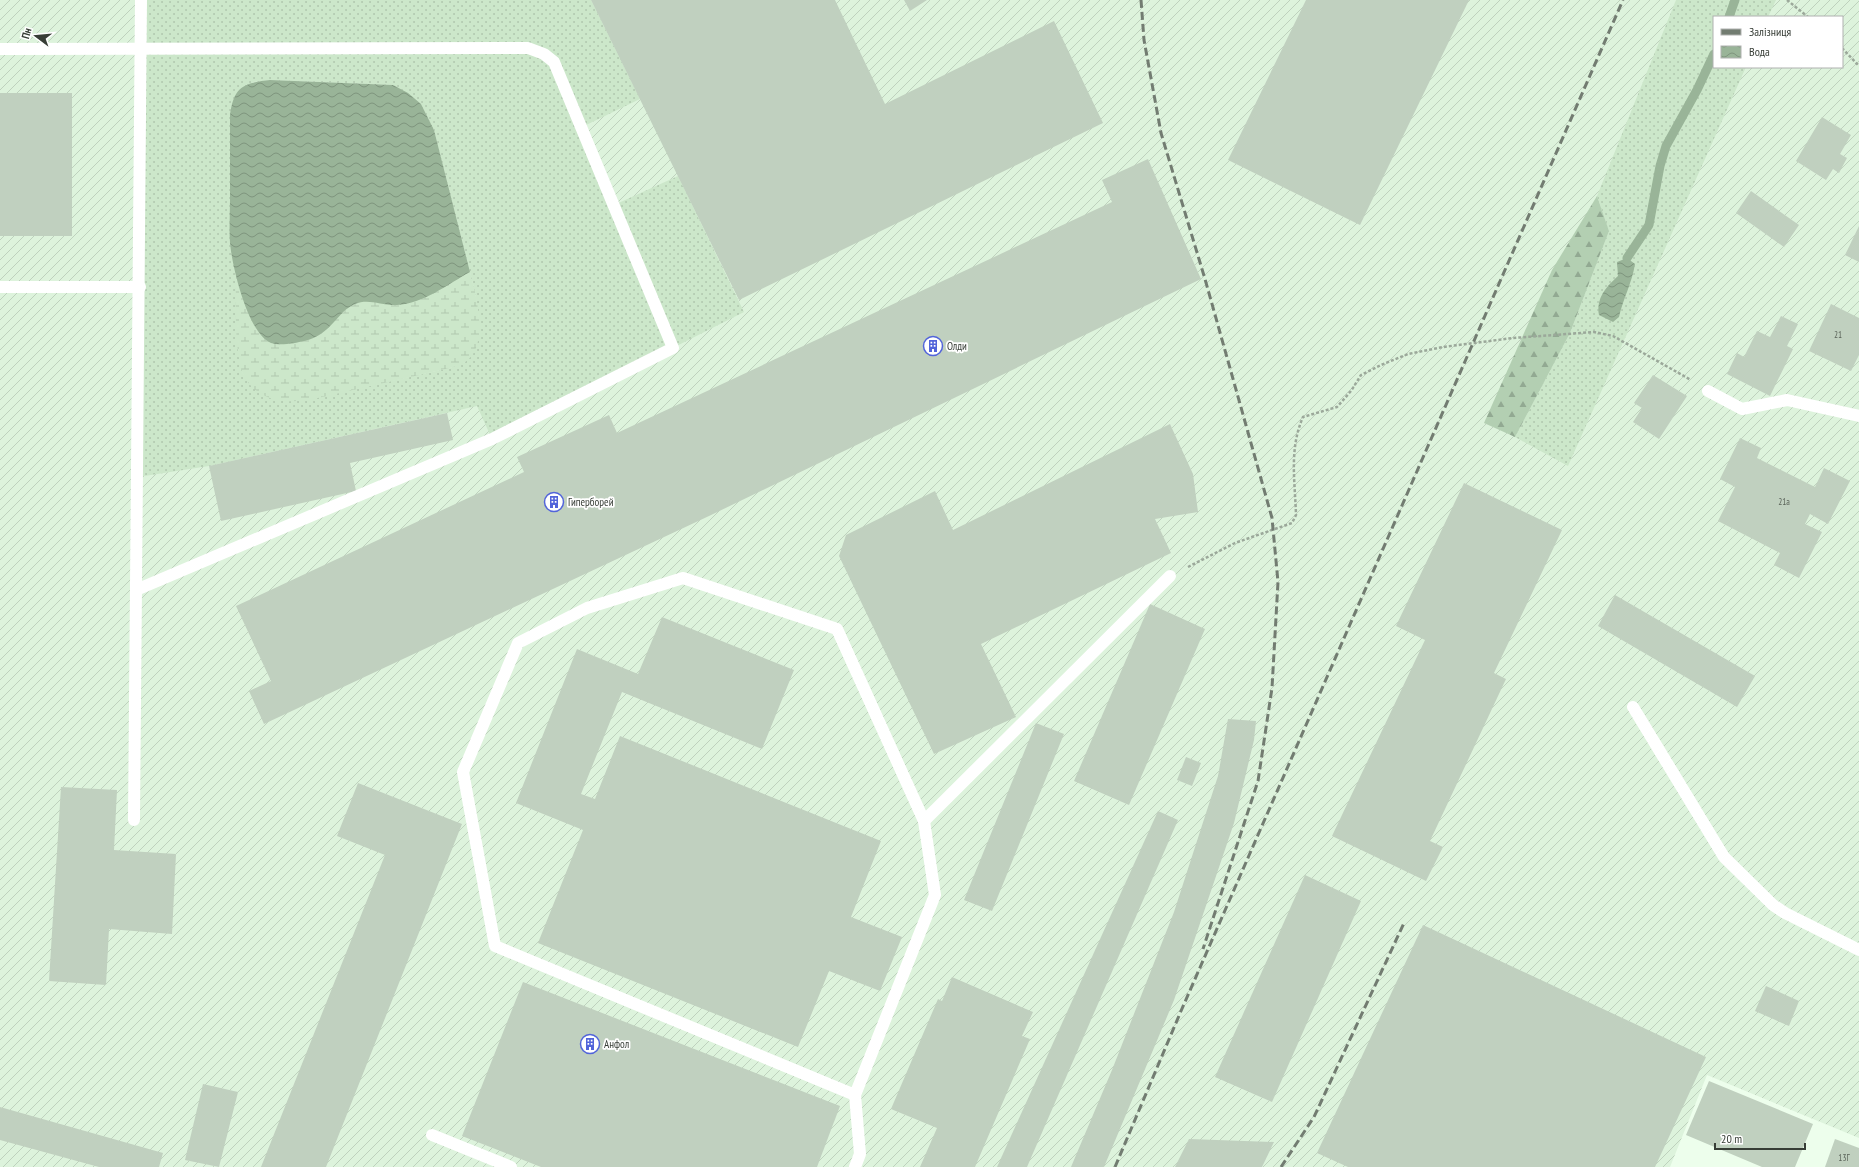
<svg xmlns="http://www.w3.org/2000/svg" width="1859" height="1167" viewBox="0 0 1859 1167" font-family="'PT Sans Narrow',sans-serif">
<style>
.industrial{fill:url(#industrial-furrows);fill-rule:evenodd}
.grass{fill:url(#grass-dots);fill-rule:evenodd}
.forest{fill:url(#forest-firs)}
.wetland{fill:url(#wetland-marsh)}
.water{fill:url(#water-waves)}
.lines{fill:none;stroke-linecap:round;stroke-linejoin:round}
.stream{stroke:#99b498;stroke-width:9}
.building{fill:#c0d0bf}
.path{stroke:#9ba89a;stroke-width:2.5;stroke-dasharray:3 2;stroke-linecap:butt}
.lane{stroke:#fff;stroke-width:12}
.rail{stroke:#727c71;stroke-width:3;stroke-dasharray:8 4;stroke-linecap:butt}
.labels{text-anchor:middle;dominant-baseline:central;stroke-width:3.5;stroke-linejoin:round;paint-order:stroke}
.number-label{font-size:9px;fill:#596258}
.poi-label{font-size:11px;fill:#373d36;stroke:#fff;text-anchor:start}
</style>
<defs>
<pattern id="industrial-furrows" width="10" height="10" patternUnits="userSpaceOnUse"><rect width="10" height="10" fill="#ddf3dc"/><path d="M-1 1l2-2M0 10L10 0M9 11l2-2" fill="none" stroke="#bed1bd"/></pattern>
<pattern id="grass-dots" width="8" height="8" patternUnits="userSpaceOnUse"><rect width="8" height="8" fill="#cce7ca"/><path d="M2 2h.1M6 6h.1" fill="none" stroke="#b0c7ae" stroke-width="1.8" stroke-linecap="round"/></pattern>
<pattern id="forest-firs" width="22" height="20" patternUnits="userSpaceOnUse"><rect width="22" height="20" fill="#b3cfb2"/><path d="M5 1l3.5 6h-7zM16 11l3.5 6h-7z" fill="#92a992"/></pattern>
<pattern id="wetland-marsh" width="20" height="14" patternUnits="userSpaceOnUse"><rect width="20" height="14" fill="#cce7ca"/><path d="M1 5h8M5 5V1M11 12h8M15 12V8" fill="none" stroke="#b0c7ae"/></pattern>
<pattern id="water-waves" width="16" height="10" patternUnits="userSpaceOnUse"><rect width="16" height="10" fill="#99b498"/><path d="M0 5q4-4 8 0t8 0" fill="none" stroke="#7e947d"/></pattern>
</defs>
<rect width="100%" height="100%" fill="#edfeec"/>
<path class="industrial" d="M 0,0 L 1859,0 L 1859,1138 L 1707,1075 L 1670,1167 L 0,1167 ZM 1714,17 L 1842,17 L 1842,67 L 1714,67 Z"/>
<g class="grass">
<path d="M 141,0 L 591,0 L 640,99 L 582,127 L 614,205 L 678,176 L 744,312 L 492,439 L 477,406 L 209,466 L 138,477 ZM 270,80 L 393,85 L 421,104 L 434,130 L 475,292 L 479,321 L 465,362 L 450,368 L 309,399 L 284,401 L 243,374 L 239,350 L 237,322 L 236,274 L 230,243 L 230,115 L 253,82 Z"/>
<path d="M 1676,0 L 1776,0 L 1768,17 L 1714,17 L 1714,67 L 1746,67 L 1568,466 L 1515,437 L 1570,333 L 1609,231 L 1597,196 Z"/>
</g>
<path class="forest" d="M 1597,196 L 1609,231 L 1570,333 L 1515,437 L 1484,423 L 1552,270 Z"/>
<path class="wetland" d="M 259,252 L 442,255 L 470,272 C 476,295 490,346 465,362 C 461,365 455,366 450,368 C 415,376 379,384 344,392 C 325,396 303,403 284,401 C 267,400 250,390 243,374 C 234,350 236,301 236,274 Z"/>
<g class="water">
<path d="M 270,80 L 393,85 L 408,93 L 421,104 L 434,130 L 470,272 C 448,284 423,304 397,305 C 382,306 369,298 355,304 C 336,312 332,335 304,341 C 296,343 280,346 271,343 C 248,334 232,266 230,243 C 229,229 230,214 230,200 C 230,172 230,144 230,115 C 234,87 243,83 270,80 Z"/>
<path d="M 1627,258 L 1635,264 C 1632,283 1623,299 1619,317 L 1613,322 L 1599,315 C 1596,298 1606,287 1618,276 L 1617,262 Z"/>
</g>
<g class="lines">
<g class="stream">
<path d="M 1729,17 L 1735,0"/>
<path d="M 1627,258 L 1649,225 L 1660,166 L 1666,146 L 1697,90 L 1714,54"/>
</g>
</g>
<g class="building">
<path d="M 591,0 L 835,0 L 885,104 L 1054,21 L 1103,123 L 739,300 Z"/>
<path d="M 904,0 L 927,0 L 910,11 Z"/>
<path d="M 1306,0 L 1469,0 L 1360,225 L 1228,160 Z"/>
<rect x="0" y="93" width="72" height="143"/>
<path d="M 1822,117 L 1851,135 L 1840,154 L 1847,158 L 1839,173 L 1833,169 L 1826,180 L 1796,161 Z"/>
<path d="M 1148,159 L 1201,279 L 709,516 L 264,724 L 249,691 L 271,681 L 236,606 L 524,472 L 517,457 L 609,415 L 617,433 L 1112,202 L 1102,180 Z"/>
<path d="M 1751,191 L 1799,225 L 1784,247 L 1736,213 Z"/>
<path d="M 1859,226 L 1859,262 L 1845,255 Z"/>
<path d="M 1831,304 L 1859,318 L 1859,355 L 1851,371 L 1809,351 Z"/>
<path d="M 1781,316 L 1798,324 L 1787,346 L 1793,349 L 1770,396 L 1727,374 L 1737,353 L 1744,357 L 1757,331 L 1770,337 Z"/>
<path d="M 1653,375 L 1687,396 L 1659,439 L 1633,422 L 1642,408 L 1634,403 Z"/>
<path d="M 447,413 L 453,440 L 350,463 L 356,491 L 221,521 L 209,466 Z"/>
<path d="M 1170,424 L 1193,474 L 1198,512 L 1155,519 L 1171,553 L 981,644 L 1016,717 L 934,754 L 839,556 L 846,535 L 935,491 L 953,530 Z"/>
<path d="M 1740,438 L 1761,448 L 1757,458 L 1815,487 L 1824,468 L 1850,481 L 1828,524 L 1810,514 L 1805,524 L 1822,532 L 1799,578 L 1774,565 L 1780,553 L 1718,521 L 1735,487 L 1720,479 Z"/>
<path d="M 1464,483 L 1562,530 L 1494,673 L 1506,679 L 1430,841 L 1443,847 L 1426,881 L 1332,836 L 1425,640 L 1396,626 Z"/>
<path d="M 1615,595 L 1755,676 L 1737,707 L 1598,626 Z"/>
<path d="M 1150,604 L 1205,629 L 1129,805 L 1074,781 Z"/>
<path d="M 662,617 L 794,670 L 762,749 L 622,692 L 581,794 L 595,799 L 620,736 L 881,841 L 851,917 L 902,937 L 880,991 L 829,971 L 798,1047 L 538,943 L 583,830 L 516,803 L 577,649 L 638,674 Z"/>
<path d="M 1228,719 L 1256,721 L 1254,740 L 1234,823 L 1174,1000 L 1104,1167 L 1071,1167 L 1112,1070 L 1174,912 L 1218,776 Z"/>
<path d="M 1036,723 L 1064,734 L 992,911 L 964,900 Z"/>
<path d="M 1186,757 L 1201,763 L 1192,786 L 1177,780 Z"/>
<path d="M 358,783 L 462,824 L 326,1167 L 261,1167 L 385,855 L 337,836 Z"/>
<path d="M 61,787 L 117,790 L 114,850 L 176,854 L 172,934 L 109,929 L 106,985 L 49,981 Z"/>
<path d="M 1158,811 L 1178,820 L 1027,1167 L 997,1167 Z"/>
<path d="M 1305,875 L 1361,901 L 1272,1102 L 1215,1077 Z"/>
<path d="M 1423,925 L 1706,1057 L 1655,1167 L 1348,1167 L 1317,1153 Z"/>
<path d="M 952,977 L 1033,1012 L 1022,1036 L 1030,1039 L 975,1167 L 920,1167 L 937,1128 L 891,1109 L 938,999 L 942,1001 Z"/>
<path d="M 523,982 L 840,1106 L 817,1167 L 541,1167 L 462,1136 Z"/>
<path d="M 1766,986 L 1799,1001 L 1789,1026 L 1755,1011 Z"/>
<path d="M 1709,1081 L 1813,1124 L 1795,1167 L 1762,1167 L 1686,1135 Z"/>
<path d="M 203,1084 L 238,1092 L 219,1167 L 185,1160 Z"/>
<path d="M 0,1107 L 163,1153 L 159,1167 L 99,1167 L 0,1140 Z"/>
<path d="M 1189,1139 L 1274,1142 L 1262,1167 L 1175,1167 Z"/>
<path d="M 1835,1139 L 1859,1148 L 1859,1167 L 1825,1167 Z"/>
</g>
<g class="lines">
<g class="path">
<path d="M 1787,0 L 1808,17"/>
<path d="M 1842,48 L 1859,66"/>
<path d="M 1188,567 L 1235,543 L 1292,523 L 1296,515 C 1295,481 1289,449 1303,417 L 1337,407 L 1351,391 L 1361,375 L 1381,365 L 1408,354 L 1443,347 L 1513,338 L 1594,332 L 1613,336 L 1691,380"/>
</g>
<g class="lane">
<path d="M 0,49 L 528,48 L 544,54 L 554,62 L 673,348 L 492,439 L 136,590"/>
<path d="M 0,287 L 140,287"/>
<path d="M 1708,391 L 1742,409 L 1787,400 L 1859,416"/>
<path d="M 1633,707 L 1724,857 L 1773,905 L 1785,913 L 1859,950"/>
<path d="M 134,820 L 141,0"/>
<path d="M 924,821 L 1170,576"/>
<path d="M 855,1095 L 495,946 L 463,772 L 518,643 L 587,608 L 683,578 L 837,629 L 924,821 L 935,895 L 855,1095 L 860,1154 L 855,1167"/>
<path d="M 432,1135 L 511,1167"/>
</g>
<g class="rail">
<path d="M 1141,0 L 1144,40 L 1161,133 L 1205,279 L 1272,518 L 1278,582 L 1272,688 L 1258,781 L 1203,949"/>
<path d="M 1115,1167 L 1181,1011 L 1623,0"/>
<path d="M 1281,1167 L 1314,1117 L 1404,923"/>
</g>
</g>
<defs>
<g id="building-ring" transform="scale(1)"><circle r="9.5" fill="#fff" stroke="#5264da" stroke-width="1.5"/><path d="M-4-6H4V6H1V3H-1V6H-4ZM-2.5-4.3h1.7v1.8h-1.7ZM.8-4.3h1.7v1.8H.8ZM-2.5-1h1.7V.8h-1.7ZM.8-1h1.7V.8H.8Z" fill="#5264da"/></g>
</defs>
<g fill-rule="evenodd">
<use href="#building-ring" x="933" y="346"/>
<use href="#building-ring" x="554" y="502"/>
<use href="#building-ring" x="590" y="1044"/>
</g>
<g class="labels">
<g class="number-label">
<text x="1838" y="334">21</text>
<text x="1784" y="501">21а</text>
<text x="1844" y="1157">13Г</text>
</g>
<g class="poi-label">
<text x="947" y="346">Олди</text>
<text x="568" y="502">Гиперборей</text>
<text x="604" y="1044">Анфол</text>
</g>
</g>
<rect x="1713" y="16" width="130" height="52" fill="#ffffff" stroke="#afb1af"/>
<rect x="1721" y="29" width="20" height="6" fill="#727c71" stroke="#afb1af"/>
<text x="1749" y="36" font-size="12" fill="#373d36">Залізниця</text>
<rect x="1721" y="46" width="20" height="12" fill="url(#water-waves)" stroke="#afb1af"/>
<text x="1749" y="56" font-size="12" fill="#373d36">Вода</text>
<g transform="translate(36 36) rotate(286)" stroke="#ffffff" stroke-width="3" paint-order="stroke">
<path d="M0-3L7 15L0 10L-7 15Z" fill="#373d36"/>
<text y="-6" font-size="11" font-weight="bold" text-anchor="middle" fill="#373d36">Пн</text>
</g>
<path d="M1715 1143v6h90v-6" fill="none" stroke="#373d36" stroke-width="2"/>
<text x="1721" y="1143" font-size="12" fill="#373d36" stroke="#ffffff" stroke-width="3" paint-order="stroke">20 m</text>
</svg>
